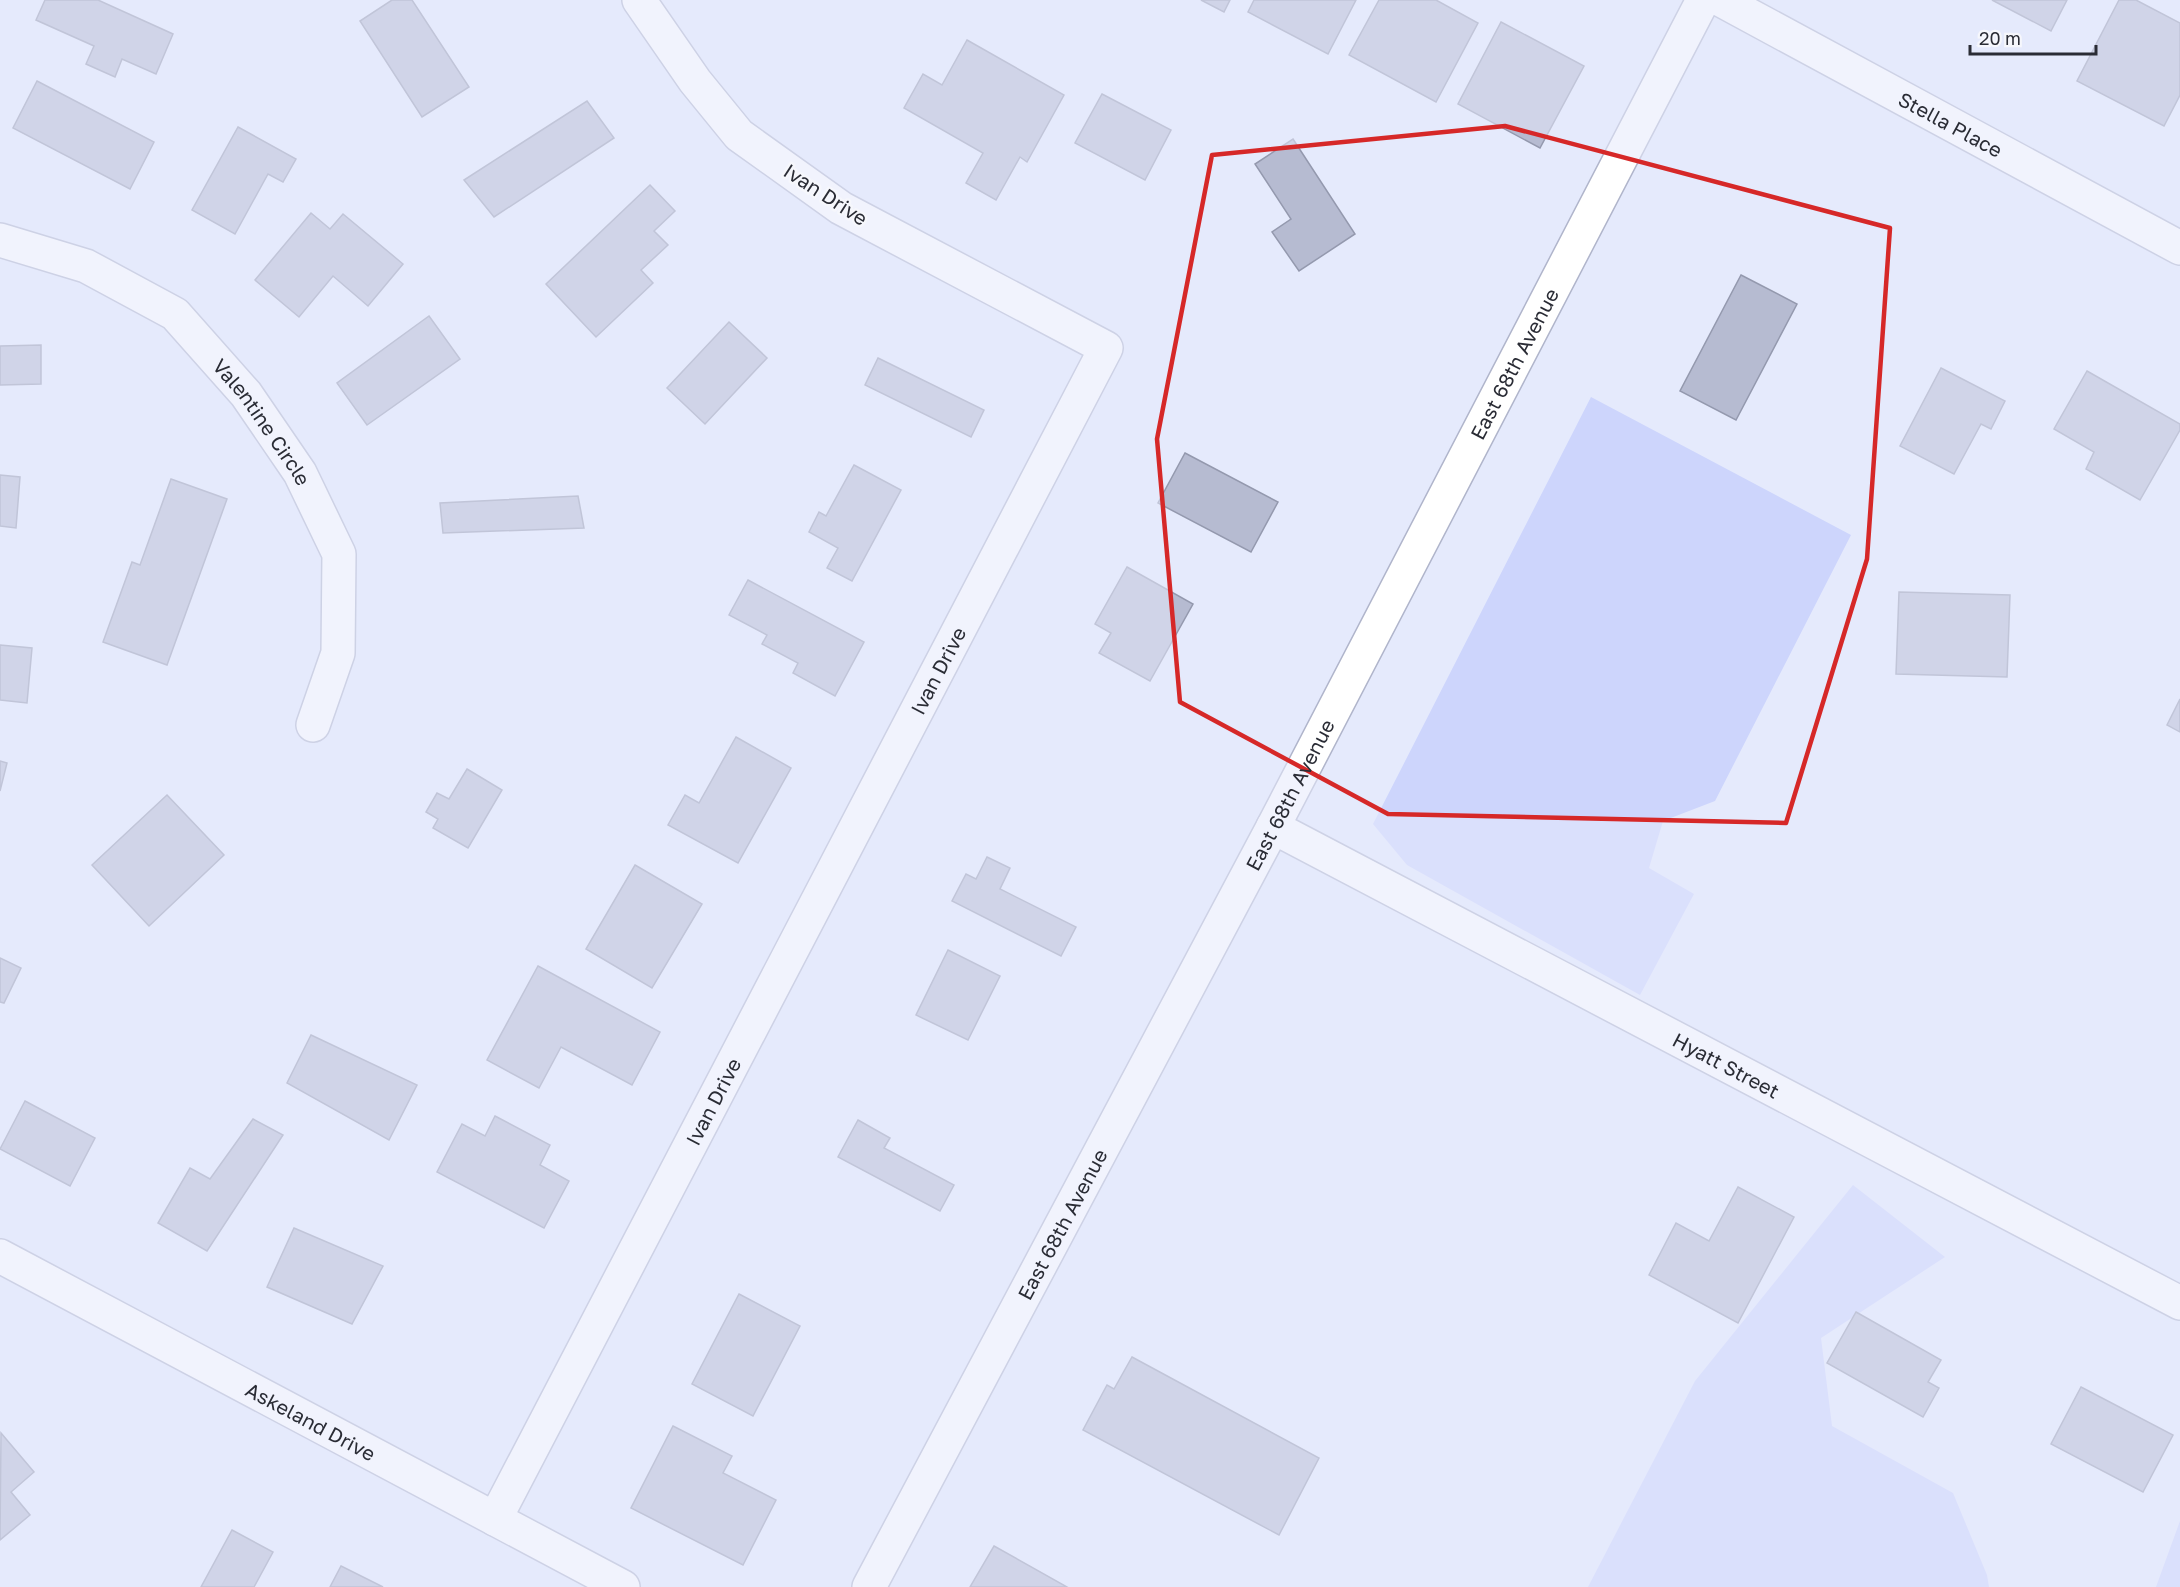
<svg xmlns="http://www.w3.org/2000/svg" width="2180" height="1587" viewBox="0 0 2180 1587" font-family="'Golos Text',sans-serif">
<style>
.green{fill:#cdd5fc}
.building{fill:#b6bbd1;stroke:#9499ae;stroke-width:1.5}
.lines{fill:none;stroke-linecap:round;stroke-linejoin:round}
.minor-casing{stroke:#b0b5cb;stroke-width:36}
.tertiary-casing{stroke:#b0b5cb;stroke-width:36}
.minor{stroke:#fff;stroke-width:33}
.tertiary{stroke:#fff;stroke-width:33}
.marked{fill:none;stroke:#d62828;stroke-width:4.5;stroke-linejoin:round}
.labels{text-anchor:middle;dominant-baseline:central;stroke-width:5;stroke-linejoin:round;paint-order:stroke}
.street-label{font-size:20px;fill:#2a2c35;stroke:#f6f7fc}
</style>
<rect width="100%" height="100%" fill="#e5eafc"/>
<g class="green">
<path d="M 1591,397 L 1851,535 L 1715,801 L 1663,821 L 1649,868 L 1694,894 L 1640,995 L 1407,865 L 1373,824 Z"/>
<path d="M 1853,1185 L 1945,1257 L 1821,1338 L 1832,1426 L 1953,1493 L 1987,1575 L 1989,1587 L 1588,1587 L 1695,1381 Z"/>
<path d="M 2180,1521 L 2180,1587 L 2156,1587 Z"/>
</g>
<g class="building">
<path d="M 45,0 L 98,0 L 173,34 L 156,74 L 122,59 L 115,77 L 86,64 L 94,46 L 36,20 Z"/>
<path d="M 392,0 L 412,0 L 469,87 L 422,117 L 360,21 Z"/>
<path d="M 1201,0 L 1230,0 L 1224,12 Z"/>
<path d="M 1254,0 L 1356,0 L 1328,54 L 1248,12 Z"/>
<path d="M 1379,0 L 1436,0 L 1478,23 L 1436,102 L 1349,55 Z"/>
<path d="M 1992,0 L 2067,0 L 2051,31 Z"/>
<path d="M 2119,0 L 2136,0 L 2180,23 L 2180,95 L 2164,126 L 2077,81 Z"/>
<path d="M 1501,22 L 1584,66 L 1540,148 L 1458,104 Z"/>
<path d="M 967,40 L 1064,95 L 1027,162 L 1020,157 L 996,200 L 966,183 L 983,153 L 904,108 L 923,74 L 942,85 Z"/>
<path d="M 37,81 L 154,142 L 130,189 L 13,128 Z"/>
<path d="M 1102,94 L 1171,130 L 1145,180 L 1075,143 Z"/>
<path d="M 587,101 L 614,138 L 494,217 L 464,180 Z"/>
<path d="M 238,127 L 296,159 L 283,182 L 268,174 L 235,234 L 192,210 Z"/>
<path d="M 1293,139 L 1355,234 L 1299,271 L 1272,232 L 1291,219 L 1255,164 Z"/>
<path d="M 650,185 L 675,211 L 654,231 L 668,245 L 641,270 L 653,283 L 596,337 L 546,284 Z"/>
<path d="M 311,213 L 330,229 L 343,214 L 403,264 L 368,306 L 333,276 L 299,317 L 255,280 Z"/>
<path d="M 1741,275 L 1797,304 L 1736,420 L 1680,391 Z"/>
<path d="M 429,316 L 460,359 L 367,425 L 337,383 Z"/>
<path d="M 729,322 L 767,358 L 705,424 L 667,388 Z"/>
<path d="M 41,345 L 41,384 L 0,385 L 0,346 Z"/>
<path d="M 878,358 L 984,410 L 971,437 L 865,385 Z"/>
<path d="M 1941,368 L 2005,401 L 1991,429 L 1981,424 L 1954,474 L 1900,446 Z"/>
<path d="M 2087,371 L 2180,424 L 2180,430 L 2140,500 L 2086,469 L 2094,452 L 2054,429 Z"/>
<path d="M 1185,453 L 1278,502 L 1251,552 L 1158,503 Z"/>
<path d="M 854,465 L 901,490 L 852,581 L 827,568 L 838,548 L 809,532 L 819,512 L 826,516 Z"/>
<path d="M 0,475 L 20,477 L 16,528 L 0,526 Z"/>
<path d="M 171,479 L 227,499 L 167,665 L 103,642 L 132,562 L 140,565 Z"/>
<path d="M 578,496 L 584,528 L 443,533 L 440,503 Z"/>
<path d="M 1127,567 L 1193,604 L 1150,681 L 1099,653 L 1111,633 L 1095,624 Z"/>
<path d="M 748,580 L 864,642 L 835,696 L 793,673 L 798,663 L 762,644 L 767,635 L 729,615 Z"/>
<path d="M 1899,592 L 2010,595 L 2007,677 L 1896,674 Z"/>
<path d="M 0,645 L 32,648 L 27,703 L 0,700 Z"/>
<path d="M 2180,699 L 2180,732 L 2167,725 Z"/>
<path d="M 736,737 L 791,768 L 738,863 L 668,825 L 685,795 L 699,803 Z"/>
<path d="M 0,761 L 7,763 L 0,791 Z"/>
<path d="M 467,769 L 502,790 L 468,848 L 433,828 L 438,819 L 426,812 L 437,793 L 449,799 Z"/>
<path d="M 167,795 L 224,855 L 149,926 L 92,865 Z"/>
<path d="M 987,857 L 1010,868 L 1000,889 L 1076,927 L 1061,956 L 952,901 L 966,874 L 976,879 Z"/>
<path d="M 635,865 L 702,904 L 652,988 L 586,949 Z"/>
<path d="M 948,950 L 1000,976 L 968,1040 L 916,1015 Z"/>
<path d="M 0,958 L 21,968 L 4,1003 L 0,1002 Z"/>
<path d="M 538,966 L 660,1032 L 632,1085 L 561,1047 L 539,1088 L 487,1060 Z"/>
<path d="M 311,1035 L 417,1085 L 389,1140 L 287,1083 Z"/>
<path d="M 25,1101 L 95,1138 L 70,1186 L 0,1149 Z"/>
<path d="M 495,1116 L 550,1145 L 540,1165 L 569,1181 L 544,1228 L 437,1172 L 462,1124 L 485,1136 Z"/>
<path d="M 253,1119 L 283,1135 L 207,1251 L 158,1223 L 190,1168 L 210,1179 Z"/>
<path d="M 858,1120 L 890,1138 L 884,1148 L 954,1185 L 940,1211 L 838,1157 Z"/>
<path d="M 1738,1187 L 1794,1217 L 1738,1323 L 1649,1275 L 1676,1223 L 1709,1241 Z"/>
<path d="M 294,1228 L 383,1266 L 352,1324 L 267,1287 Z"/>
<path d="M 739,1294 L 800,1326 L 753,1416 L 692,1384 Z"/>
<path d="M 1856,1312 L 1941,1360 L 1928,1382 L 1939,1388 L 1923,1417 L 1827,1363 Z"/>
<path d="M 1132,1357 L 1319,1458 L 1279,1535 L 1083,1430 L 1107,1385 L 1114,1389 Z"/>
<path d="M 2081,1387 L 2173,1435 L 2143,1492 L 2051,1444 Z"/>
<path d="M 673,1426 L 732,1456 L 723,1473 L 776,1500 L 743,1565 L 631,1508 Z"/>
<path d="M 1,1433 L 34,1472 L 11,1492 L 30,1515 L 0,1540 Z"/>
<path d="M 232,1530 L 273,1552 L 254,1587 L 201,1587 Z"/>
<path d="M 994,1546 L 1067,1587 L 970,1587 Z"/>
<path d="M 341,1566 L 383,1587 L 330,1587 Z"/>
</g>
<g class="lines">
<g class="minor-casing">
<g id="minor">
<path id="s1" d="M 1721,0 L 2180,248"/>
<path id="s2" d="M 0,240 L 86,266 L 175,314 L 246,394 L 300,473 L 339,554 L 338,653 L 313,725"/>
<path id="s3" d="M 1273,827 L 2180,1303"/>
<path id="s4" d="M 0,1256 L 623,1587"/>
<path id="s5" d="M 495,1519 L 1106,348 L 841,208 L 739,135 L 695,81 L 639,0"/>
</g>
</g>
<g class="tertiary-casing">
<g id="tertiary">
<path id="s6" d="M 869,1587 L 1273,827 L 1703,0"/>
</g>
</g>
<use href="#minor" class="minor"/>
<use href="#tertiary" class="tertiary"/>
</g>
<path d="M0 0H2180V1587H0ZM 1505,126 L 1890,228 L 1867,559 L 1786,823 L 1388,814 L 1180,702 L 1157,439 L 1212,155 Z" fill="#e5eafc" fill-opacity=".55" fill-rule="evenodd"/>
<path class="marked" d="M 1505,126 L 1890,228 L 1867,559 L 1786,823 L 1388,814 L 1180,702 L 1157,439 L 1212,155 Z"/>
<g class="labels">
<g class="street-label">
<text stroke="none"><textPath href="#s1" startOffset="261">Stella Place</textPath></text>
<text transform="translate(826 194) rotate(33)">Ivan Drive</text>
<text stroke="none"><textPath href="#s6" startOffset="1383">East 68th Avenue</textPath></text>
<text stroke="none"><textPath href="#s2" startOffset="330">Valentine Circle</textPath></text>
<text stroke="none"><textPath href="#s5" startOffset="957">Ivan Drive</textPath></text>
<text stroke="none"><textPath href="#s6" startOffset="897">East 68th Avenue</textPath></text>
<text stroke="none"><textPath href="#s3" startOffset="512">Hyatt Street</textPath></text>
<text stroke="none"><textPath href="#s5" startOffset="471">Ivan Drive</textPath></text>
<text stroke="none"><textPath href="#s6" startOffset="411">East 68th Avenue</textPath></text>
<text stroke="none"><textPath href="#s4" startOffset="352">Askeland Drive</textPath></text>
</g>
</g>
<path d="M1970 45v9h126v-9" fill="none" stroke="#2a2c35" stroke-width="3"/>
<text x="1979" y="45" font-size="18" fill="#2a2c35" stroke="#f6f7fc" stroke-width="4.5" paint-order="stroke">20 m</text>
</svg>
